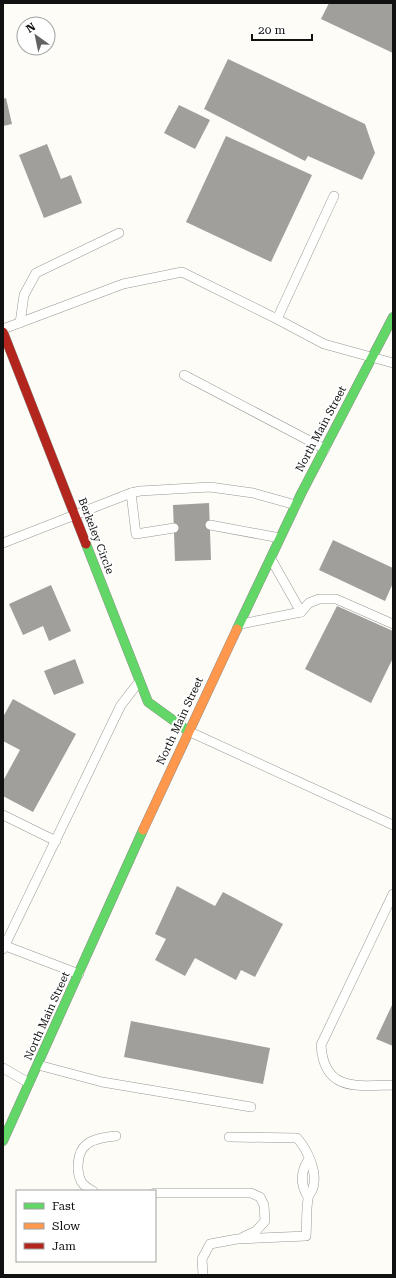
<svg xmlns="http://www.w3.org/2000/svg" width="396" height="1278" viewBox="0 0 396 1278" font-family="'Roboto Serif',serif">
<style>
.building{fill:#a19f9c}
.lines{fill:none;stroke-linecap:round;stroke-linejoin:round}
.lane-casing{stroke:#979795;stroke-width:10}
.fast-casing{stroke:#8e8d8b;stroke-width:10}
.slow-casing{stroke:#8e8d8b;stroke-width:10}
.jam-casing{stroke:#8e8d8b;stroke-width:10}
.lane{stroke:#fffffe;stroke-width:9}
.fast{stroke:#63d668;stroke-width:9}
.slow{stroke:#ff974d;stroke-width:9}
.jam{stroke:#b3261e;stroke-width:9}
.labels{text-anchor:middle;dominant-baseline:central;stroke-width:4;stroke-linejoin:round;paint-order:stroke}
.street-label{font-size:11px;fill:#111;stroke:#fff}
</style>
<rect width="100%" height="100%" fill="#fdfcf7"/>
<g class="building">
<path d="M 329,3 L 393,3 L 393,53 L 321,19 Z"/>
<path d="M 228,59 L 365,124 L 375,153 L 362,180 L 308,156 L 305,161 L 204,109 Z"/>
<path d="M 6,98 L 12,124 L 3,126 L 3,99 Z"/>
<path d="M 179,105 L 210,120 L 195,149 L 164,133 Z"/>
<path d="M 226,136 L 312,175 L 271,262 L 186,222 Z"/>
<path d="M 47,144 L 61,179 L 71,175 L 82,203 L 44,218 L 19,155 Z"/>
<path d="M 209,503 L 211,560 L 175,561 L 173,505 Z"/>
<path d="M 333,540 L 393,568 L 393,583 L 385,601 L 319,570 Z"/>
<path d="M 51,585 L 71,631 L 49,641 L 43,626 L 23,635 L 9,604 Z"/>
<path d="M 337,606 L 393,631 L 393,658 L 371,703 L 305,669 Z"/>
<path d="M 75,659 L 84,683 L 54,695 L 44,671 Z"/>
<path d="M 13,699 L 76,734 L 33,812 L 3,796 L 3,781 L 20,750 L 3,741 L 3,717 Z"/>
<path d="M 177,886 L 215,906 L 223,892 L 283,924 L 255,977 L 241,970 L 236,980 L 195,958 L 185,976 L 155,960 L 166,939 L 155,934 Z"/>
<path d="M 393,1003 L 393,1046 L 376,1039 Z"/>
<path d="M 131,1021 L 270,1048 L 263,1084 L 124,1057 Z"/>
</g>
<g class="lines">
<g class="lane-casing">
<g id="lane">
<path d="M 277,319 L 334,196"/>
<path d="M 20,323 L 24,295 L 36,273 L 119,233"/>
<path d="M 3,329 L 123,284 L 182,272 L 277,319 L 324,344 L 393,363"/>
<path d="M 184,375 L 325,449"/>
<path d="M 131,493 L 136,534 L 174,528"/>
<path d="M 210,525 L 280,538"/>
<path d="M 3,543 L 131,493 L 140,491 L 210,487 L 253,493 L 296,505"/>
<path d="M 271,559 L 301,612"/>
<path d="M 241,624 L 301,612 L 309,603 L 319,599 L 336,599 L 393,624"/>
<path d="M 188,731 L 393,825"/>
<path d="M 3,815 L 56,841"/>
<path d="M 393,894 L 321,1045 C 324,1092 357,1086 393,1085"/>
<path d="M 3,945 L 79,974"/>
<path d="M 3,949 L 121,705 L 139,682"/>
<path d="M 38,1065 L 102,1082 L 251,1107"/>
<path d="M 3,1068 L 29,1083"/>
<path d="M 93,1191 C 89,1189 83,1185 81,1181 C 76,1171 77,1152 86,1145 C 93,1138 107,1137 116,1136"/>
<path d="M 155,1193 L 251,1193 L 260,1197 L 264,1205 L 265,1221 L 256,1231 L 243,1237"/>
<path d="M 308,1197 C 300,1184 300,1172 309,1159"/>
<path d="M 203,1275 L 202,1259 L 210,1244 L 237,1239 L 306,1236 C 307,1224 306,1211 308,1199 C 308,1194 312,1192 313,1188 C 318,1172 307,1149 297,1138 L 229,1137"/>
</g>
</g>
<g class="fast-casing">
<g id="fast">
<path d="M 86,544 L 148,702 L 188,731"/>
<path d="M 237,629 L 301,494 L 393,317"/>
<path d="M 3,1141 L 143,830"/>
</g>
</g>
<g class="slow-casing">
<path id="slow" d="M 143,830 L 237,629"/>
</g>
<g class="jam-casing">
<path id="jam" d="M 3,332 L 86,544"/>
</g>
<use href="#lane" class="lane"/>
<use href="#fast" class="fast"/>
<use href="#slow" class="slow"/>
<use href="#jam" class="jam"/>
</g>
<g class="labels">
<g class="street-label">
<text transform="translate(321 429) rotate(-62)">North Main Street</text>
<text transform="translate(96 536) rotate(69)">Berkeley Circle</text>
<text transform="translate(180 721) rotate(-65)">North Main Street</text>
<text transform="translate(47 1016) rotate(-66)">North Main Street</text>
</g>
</g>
<rect width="396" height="1278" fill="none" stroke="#111111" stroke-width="8"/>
<rect x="16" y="1190" width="140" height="72" fill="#ffffff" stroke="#a0a0a0"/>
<rect x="24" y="1203" width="20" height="6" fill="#63d668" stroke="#a0a0a0"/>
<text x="52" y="1210" font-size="12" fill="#111111">Fast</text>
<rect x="24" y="1223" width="20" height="6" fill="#ff974d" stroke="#a0a0a0"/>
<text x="52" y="1230" font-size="12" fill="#111111">Slow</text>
<rect x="24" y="1243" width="20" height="6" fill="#b3261e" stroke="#a0a0a0"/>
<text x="52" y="1250" font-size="12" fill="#111111">Jam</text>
<g transform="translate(36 36) rotate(327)"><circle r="19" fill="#ffffff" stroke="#a0a0a0"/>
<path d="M0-3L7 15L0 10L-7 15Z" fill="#646362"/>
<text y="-6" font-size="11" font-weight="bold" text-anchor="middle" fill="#111111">N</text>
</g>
<path d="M252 34v6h60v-6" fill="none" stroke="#111111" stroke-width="2"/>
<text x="258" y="34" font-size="12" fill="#111111" stroke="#ffffff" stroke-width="3" paint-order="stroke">20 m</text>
</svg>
